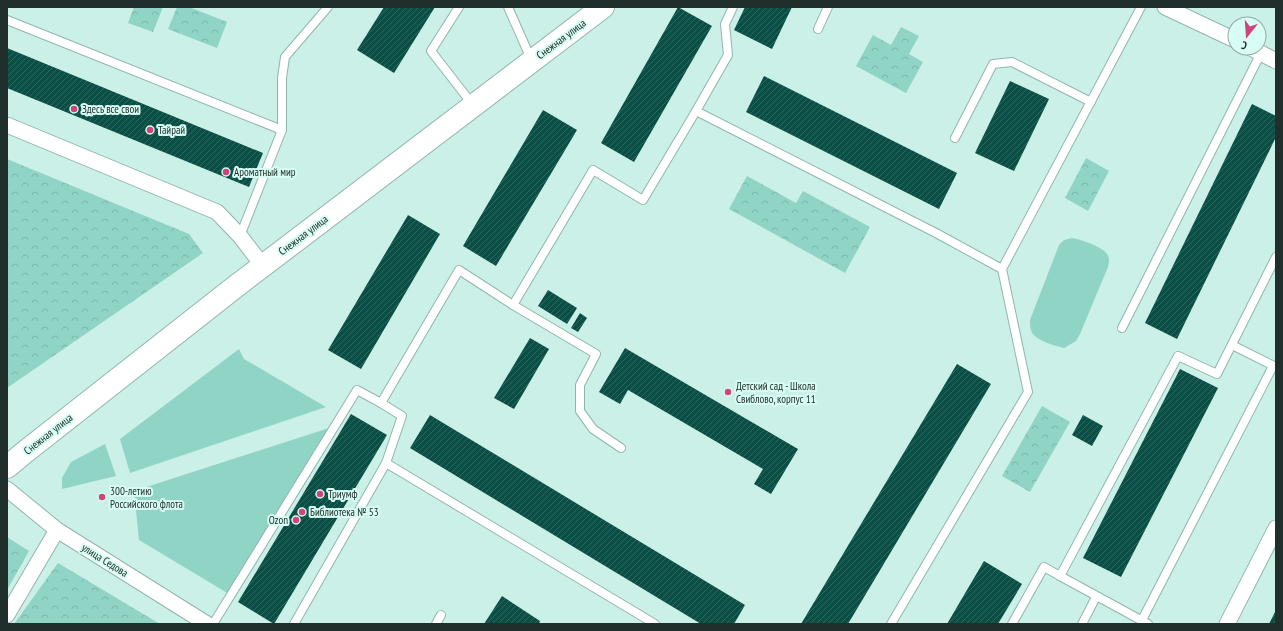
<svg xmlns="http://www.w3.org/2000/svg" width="1283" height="631" viewBox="0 0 1283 631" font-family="'PT Sans Narrow',sans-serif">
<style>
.grass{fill:#90d4c6}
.forest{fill:url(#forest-crowns)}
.building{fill:url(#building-hatch)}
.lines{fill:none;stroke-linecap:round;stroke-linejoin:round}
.service-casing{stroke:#91b5ad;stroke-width:10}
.minor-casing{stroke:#91b5ad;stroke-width:17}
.secondary-casing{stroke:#91b5ad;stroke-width:24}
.service{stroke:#fff;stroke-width:8}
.minor{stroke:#fff;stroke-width:15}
.secondary{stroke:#fff;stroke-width:22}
.poi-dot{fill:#cf447b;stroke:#d8fdf4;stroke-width:1.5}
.labels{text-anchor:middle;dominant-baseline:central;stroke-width:4;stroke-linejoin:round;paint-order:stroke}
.street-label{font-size:11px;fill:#212f2c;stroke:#d8fdf4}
.poi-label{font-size:11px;fill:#212f2c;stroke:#d8fdf4;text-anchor:start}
</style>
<defs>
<pattern id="forest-crowns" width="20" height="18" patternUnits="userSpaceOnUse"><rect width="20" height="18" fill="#90d4c6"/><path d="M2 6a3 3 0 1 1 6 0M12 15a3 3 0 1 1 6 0" fill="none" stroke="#7cb6aa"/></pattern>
<pattern id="building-hatch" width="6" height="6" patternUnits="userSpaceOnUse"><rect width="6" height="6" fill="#0a4f45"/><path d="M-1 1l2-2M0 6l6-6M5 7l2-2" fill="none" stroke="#2e665e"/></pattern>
</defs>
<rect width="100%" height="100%" fill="#cbf0e7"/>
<g class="grass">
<path d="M 1072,238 C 1080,239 1103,247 1107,254 C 1110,258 1109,262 1108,267 L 1080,334 L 1076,341 L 1064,348 C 1055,346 1038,341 1032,333 C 1030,329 1030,324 1030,320 L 1059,245 L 1064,240 Z"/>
<path d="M 239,349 L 244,359 L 326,407 L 130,473 L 120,439 Z"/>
<path d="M 329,428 L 229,594 L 139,540 L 134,491 Z"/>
<path d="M 105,444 L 116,476 L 62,489 L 62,478 L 71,462 Z"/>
</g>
<g class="forest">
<path d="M 134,7 L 163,7 L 153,32 L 128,23 Z"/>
<path d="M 177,7 L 189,7 L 227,22 L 217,48 L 168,29 Z"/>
<path d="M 901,27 L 919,36 L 909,54 L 923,62 L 906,93 L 856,66 L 873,35 L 891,45 Z"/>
<path d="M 1086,158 L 1109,171 L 1088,211 L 1065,198 Z"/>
<path d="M 7,159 L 189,234 L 203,253 L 7,388 Z"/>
<path d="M 747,176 L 796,203 L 803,191 L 870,227 L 845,273 L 729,209 Z"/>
<path d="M 1042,406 L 1070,422 L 1030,492 L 1002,476 Z"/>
<path d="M 7,537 L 29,551 L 7,590 Z"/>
<path d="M 58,563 L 160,624 L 14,624 Z"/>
</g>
<g class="building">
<path d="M 384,7 L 435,7 L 394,73 L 357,50 Z"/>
<path d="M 678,7 L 712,26 L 634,162 L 601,143 Z"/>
<path d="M 745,7 L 792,7 L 772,49 L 734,30 Z"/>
<path d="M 7,48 L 263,153 L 249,187 L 7,88 Z"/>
<path d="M 764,76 L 957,173 L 939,209 L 746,112 Z"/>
<path d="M 1010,81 L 1049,99 L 1014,171 L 975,153 Z"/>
<path d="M 1252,104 L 1276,116 L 1276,137 L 1177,339 L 1145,323 Z"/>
<path d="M 543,110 L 577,130 L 496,266 L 463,246 Z"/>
<path d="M 408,215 L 440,234 L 361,369 L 328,350 Z"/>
<path d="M 548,290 L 577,308 L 567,324 L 538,306 Z"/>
<path d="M 580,313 L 587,318 L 578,332 L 571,328 Z"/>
<path d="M 530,338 L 549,349 L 514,409 L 494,398 Z"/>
<path d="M 625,348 L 798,449 L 771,494 L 754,484 L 763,469 L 628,390 L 620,404 L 599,392 Z"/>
<path d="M 957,364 L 991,384 L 848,624 L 801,624 Z"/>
<path d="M 1180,369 L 1218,388 L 1121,577 L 1083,558 Z"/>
<path d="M 351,414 L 387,435 L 274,624 L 238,602 Z"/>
<path d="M 430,415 L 745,605 L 734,624 L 701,624 L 410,448 Z"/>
<path d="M 1083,415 L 1103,426 L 1092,446 L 1072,435 Z"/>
<path d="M 984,561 L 1022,584 L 998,624 L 947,624 Z"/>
<path d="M 502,596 L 540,621 L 539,624 L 484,624 Z"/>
<path d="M 1276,610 L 1276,624 L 1269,624 Z"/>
</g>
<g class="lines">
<g class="service-casing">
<g id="service">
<path d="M 459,7 L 431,51 L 473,105"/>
<path d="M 508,7 L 531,59"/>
<path d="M 7,20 L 282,130 L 240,236"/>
<path d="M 818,29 L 828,7"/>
<path d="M 696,111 L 728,55 L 725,24 L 733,7"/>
<path d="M 282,130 L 282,78 L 285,57 L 328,7"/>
<path d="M 955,138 L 993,64 L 1012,62 L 1091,102"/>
<path d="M 513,305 L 596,354 L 580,385 L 580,411 L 593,429 L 621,448"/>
<path d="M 1122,328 L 1261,53"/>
<path d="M 1232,345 L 1276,367"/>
<path d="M 386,463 L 655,624"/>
<path d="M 1142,620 L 1273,366"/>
<path d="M 213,624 L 357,390 L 381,403"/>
<path d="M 294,624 L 386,463 L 402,416 L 381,403 L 459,270 L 513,305 L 593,170 L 643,200 L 696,111 L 936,233 L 1002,269"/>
<path d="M 436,624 L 441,615"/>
<path d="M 891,624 L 1028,392 L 1002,269 L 1141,7"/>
<path d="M 1012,624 L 1044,567 L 1060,576"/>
<path d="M 1082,624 L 1096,597"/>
<path d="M 1148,624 L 1060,576 L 1178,356 L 1217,374 L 1276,257"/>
</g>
</g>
<g class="minor-casing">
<g id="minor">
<path d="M 1165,7 L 1235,40"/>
<path d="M 1251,48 L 1276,61"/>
<path d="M 7,125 L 217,212 L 240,236 L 263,266"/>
<path d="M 7,489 L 57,530 L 207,624"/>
<path d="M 7,615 L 57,530"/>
<path d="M 1227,624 L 1276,528"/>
</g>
</g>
<g class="secondary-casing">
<path id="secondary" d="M 7,467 L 25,452 L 235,287 L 603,7"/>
</g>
<use href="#service" class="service"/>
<use href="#minor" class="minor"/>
<use href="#secondary" class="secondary"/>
</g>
<g class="poi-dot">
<circle cx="74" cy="109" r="4"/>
<circle cx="150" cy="130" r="4"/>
<circle cx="226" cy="172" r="4"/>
<circle cx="728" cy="392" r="4"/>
<circle cx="320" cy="494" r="4"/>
<circle cx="102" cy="497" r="4"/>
<circle cx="302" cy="512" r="4"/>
<circle cx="296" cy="520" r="4"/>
</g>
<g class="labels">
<g class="street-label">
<text transform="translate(561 39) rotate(-37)">Снежная улица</text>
<text transform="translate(303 235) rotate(-37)">Снежная улица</text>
<text transform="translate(48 434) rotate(-38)">Снежная улица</text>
<text transform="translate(105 560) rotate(32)">улица Седова</text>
</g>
<g class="poi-label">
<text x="82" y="109">Здесь все свои</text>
<text x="158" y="130">Тайрай</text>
<text x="234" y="172">Ароматный мир</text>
<text x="736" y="386">Детский сад - Школа<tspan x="736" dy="13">Свиблово, корпус 11</tspan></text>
<text x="110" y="491">300-летию<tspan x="110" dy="13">Российского флота</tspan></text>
<text x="328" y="494">Триумф</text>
<text x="310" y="512">Библиотека № 53</text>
<text x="288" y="520" text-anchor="end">Ozon</text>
</g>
</g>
<rect width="1283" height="631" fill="none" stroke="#212f2c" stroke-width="16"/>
<g transform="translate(1247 36) rotate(197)"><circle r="19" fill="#d8fdf4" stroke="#8faba4"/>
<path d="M0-3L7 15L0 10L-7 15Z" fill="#cf447b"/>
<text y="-6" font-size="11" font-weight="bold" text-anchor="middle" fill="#212f2c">С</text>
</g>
</svg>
